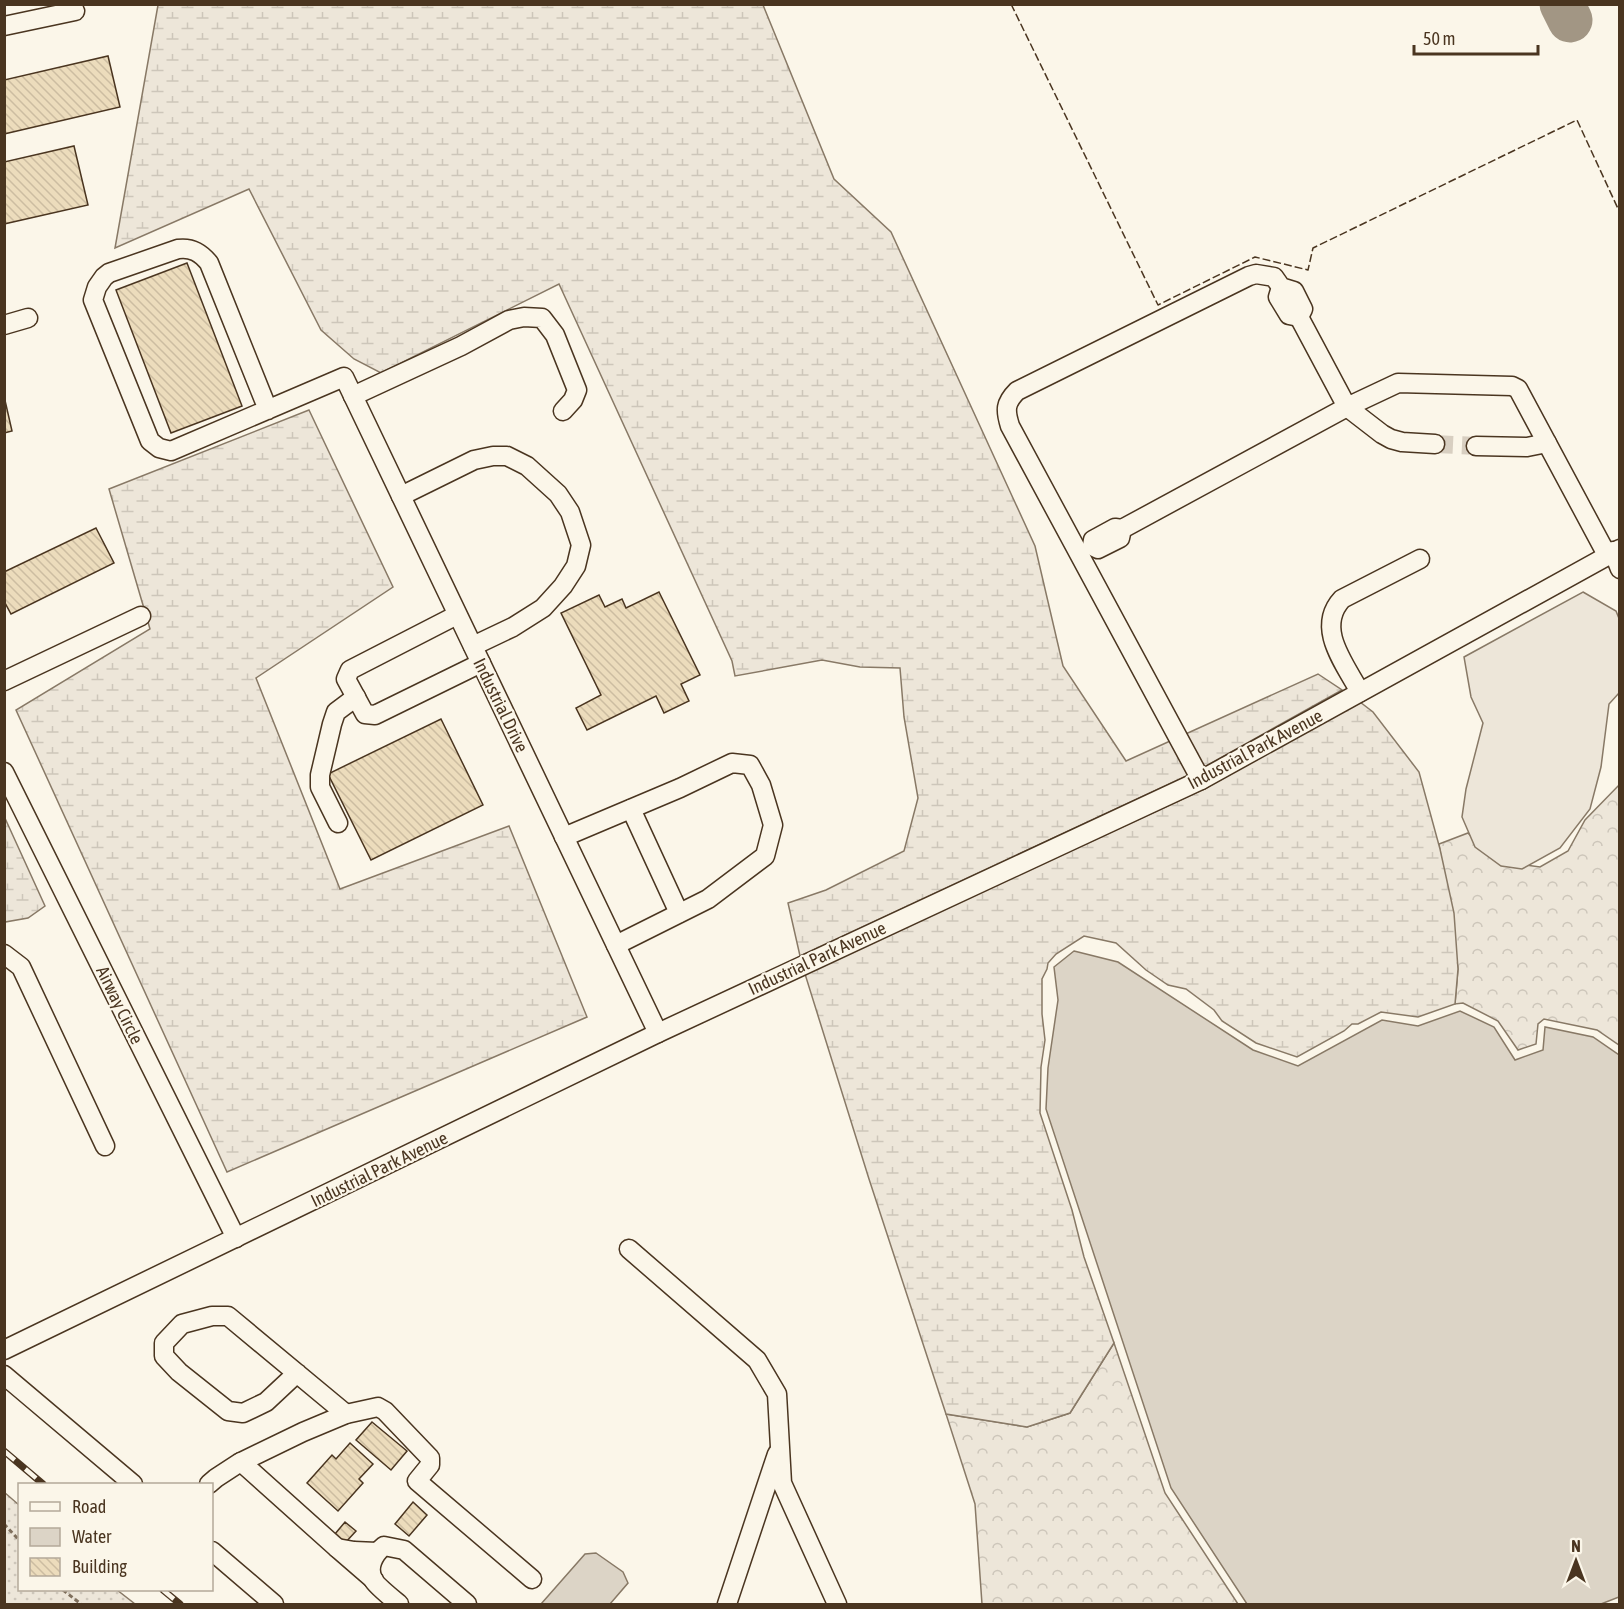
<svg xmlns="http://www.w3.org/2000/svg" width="1624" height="1609" viewBox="0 0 1624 1609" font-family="'Asap Condensed',sans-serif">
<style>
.grass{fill:url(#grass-dots);stroke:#887966;stroke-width:1.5}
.forest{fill:url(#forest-crowns);stroke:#887966;stroke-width:1.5}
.wetland{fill:url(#wetland-marsh);stroke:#887966;stroke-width:1.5}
.pitch{fill:#ede6d9;stroke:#887966;stroke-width:1.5}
.water{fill:#dcd4c6;stroke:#887966;stroke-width:1.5}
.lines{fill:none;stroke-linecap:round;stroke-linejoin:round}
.taxiway{stroke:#a29684;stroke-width:45}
.building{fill:url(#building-back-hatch);stroke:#4a3520;stroke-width:1.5}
.minor-tunnel{stroke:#d8cfc1;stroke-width:18;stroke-dasharray:18 9;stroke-linecap:butt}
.minor-casing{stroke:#4a3520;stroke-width:21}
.path{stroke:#7f6f5c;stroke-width:3;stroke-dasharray:4.5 3;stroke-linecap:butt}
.minor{stroke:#fbf6e9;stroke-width:18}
.rail-casing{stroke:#4a3520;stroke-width:7}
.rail{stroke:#fbf6e9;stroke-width:4.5;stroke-dasharray:14;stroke-linecap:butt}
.fence{stroke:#4a3520;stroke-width:1.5;stroke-dasharray:8 3;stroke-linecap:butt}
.labels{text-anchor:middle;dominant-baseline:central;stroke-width:4.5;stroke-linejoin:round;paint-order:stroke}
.street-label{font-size:18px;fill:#4a3520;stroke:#fbf6e9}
</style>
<defs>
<pattern id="grass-dots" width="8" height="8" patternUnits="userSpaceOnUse" patternTransform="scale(1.5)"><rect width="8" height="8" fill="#ede6d9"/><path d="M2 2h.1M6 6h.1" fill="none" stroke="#cdc6ba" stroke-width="1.8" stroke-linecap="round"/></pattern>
<pattern id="forest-crowns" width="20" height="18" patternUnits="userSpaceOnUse" patternTransform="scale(1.5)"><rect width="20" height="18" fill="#ede6d9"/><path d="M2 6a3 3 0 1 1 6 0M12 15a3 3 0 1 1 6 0" fill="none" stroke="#cdc6ba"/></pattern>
<pattern id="wetland-marsh" width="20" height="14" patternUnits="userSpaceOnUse" patternTransform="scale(1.5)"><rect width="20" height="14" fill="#ede6d9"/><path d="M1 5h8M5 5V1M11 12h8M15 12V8" fill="none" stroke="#cdc6ba"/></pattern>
<pattern id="building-back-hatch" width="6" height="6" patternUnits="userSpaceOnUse" patternTransform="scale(1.5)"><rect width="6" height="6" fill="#ecdcbc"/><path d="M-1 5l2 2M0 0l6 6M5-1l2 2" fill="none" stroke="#ccbda1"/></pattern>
</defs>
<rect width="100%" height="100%" fill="#fbf6e9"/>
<path class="grass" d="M 4,1492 L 19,1505 L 20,1590 L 117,1590 L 135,1604 L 5,1604 Z"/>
<g class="forest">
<path d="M 1619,785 L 1619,1045 L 1597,1030 L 1544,1019 L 1538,1024 L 1536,1044 L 1518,1050 L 1498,1021 L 1463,1003 L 1455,1004 L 1458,969 L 1439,844 L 1468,833 L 1495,861 L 1540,867 L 1568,851 L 1585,820 Z"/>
<path d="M 1114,1343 L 1165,1493 L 1238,1604 L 982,1604 L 975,1504 L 946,1414 L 1027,1427 L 1070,1413 Z"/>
</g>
<g class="wetland">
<path d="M 158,5 L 763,5 L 834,179 L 891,232 L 1035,546 L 1063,666 L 1126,761 L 1318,674 L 1342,690 L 1197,771 L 800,956 L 788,903 L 826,890 L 904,851 L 918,798 L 904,717 L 900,668 L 860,667 L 822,660 L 735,676 L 732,661 L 559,284 L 381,373 L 354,359 L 321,330 L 249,189 L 115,248 Z"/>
<path d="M 309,410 L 393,587 L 256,678 L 340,889 L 509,826 L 587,1017 L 227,1172 L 16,710 L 150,629 L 109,489 Z"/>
<path d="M 1360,702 L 1373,712 L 1419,772 L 1440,849 L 1454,913 L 1458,969 L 1455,1004 L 1418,1017 L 1381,1012 L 1358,1024 L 1352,1024 L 1344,1031 L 1297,1057 L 1256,1043 L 1222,1021 L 1214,1010 L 1186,989 L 1168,985 L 1146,970 L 1116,943 L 1084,936 L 1056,954 L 1048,963 L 1047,969 L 1042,979 L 1042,1014 L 1045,1040 L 1041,1067 L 1040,1113 L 1072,1210 L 1084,1257 L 1114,1343 L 1070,1413 L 1027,1427 L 946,1414 L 869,1179 L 805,974 L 1204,789 Z"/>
<path d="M 4,816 L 45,906 L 28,918 L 5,922 Z"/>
</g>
<path class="pitch" d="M 1583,592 L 1616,611 L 1620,621 L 1619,693 L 1609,704 L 1601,767 L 1590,809 L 1560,848 L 1522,869 L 1501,866 L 1475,847 L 1462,817 L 1466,789 L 1483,723 L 1471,697 L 1464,657 Z"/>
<g class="water">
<path d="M 1074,951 L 1118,962 L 1253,1050 L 1298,1066 L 1382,1020 L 1418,1026 L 1460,1011 L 1494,1027 L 1515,1060 L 1543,1050 L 1545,1027 L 1593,1037 L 1619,1055 L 1619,1597 L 1601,1604 L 1247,1604 L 1171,1488 L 1046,1109 L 1048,1068 L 1058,1000 L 1054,967 Z"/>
<path d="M 596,1553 L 623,1572 L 628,1583 L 610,1604 L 541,1604 L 585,1554 Z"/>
</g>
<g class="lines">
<path class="taxiway" d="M 1562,4 L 1570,20"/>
</g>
<g class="building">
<path d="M 108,56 L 120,107 L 4,134 L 4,80 Z"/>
<path d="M 74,146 L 88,205 L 4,224 L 4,162 Z"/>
<path d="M 187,263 L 242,406 L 171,433 L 116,290 Z"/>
<path d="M 4,396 L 12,431 L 4,433 Z"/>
<path d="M 96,528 L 114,563 L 11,614 L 4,601 L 4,572 Z"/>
<path d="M 659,592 L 700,675 L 681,684 L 689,701 L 664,713 L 656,696 L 587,730 L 576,708 L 601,695 L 561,613 L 599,595 L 605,607 L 622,599 L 626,608 Z"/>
<path d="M 441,719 L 483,805 L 371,860 L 328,774 Z"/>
<path d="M 372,1422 L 407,1451 L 391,1470 L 356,1440 Z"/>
<path d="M 350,1443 L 373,1464 L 359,1479 L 363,1483 L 338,1511 L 307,1483 L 332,1455 L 336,1459 Z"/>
<path d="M 413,1502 L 427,1515 L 409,1536 L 395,1524 Z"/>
<path d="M 345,1522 L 356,1531 L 345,1543 L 335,1534 Z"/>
</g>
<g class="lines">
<path class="minor-tunnel" d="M 1435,444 L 1476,446"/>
<g class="minor-casing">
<g id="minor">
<path d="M 4,26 L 75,11"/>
<path d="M 1299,317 L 1347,407 L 1382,434 L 1391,439 L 1402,442 L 1435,444"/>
<path d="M 4,325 L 28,318"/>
<path d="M 353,396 L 461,346 L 509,320 L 524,317 L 542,318 L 555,335 L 577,390 L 573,400 L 563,411"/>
<path d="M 268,410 L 209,263 C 201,253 192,247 178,249 L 109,273 L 104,277 L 97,287 L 93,300 L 150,441 L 159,448 L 171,451 L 344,377 L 658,1033"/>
<path d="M 1476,446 L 1527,447 L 1547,443"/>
<path d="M 401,496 L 474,460 L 493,456 L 507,456 L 527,466 L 558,494 L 570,512 L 581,545 L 576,566 L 563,586 L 543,608 L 513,627 L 473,646"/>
<path d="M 1122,529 L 1120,538 L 1098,549 L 1092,546 L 1093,540 L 1115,528 L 1122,529 L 1347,407 L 1398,383 L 1512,386 L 1518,389 L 1607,555"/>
<path d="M 1613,551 L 1620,569"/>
<path d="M 457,615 L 350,670 L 346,679 L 365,714 L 375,715 L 481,663"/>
<path d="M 4,681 L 141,616"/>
<path d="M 1360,692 C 1345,664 1315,628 1342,599 L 1420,559"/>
<path d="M 4,772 L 236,1238"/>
<path d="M 1201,780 L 1010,426 C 1005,410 1005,403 1017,391 L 1249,276 L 1256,274 L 1274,277 L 1281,287 L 1278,297 L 1289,315 L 1299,317 L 1303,309 L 1294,291 L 1281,287"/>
<path d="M 631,809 L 679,913"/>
<path d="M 338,823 L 320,787 L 320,775 L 332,724 L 336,712 L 356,697"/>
<path d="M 564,837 L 680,788 L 732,763 L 750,765 L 761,785 L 773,825 L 765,856 L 708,899 L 616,945"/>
<path d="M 4,954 L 21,967 L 105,1146"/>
<path d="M 629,1249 L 757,1360 L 777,1394 L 782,1483 L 837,1604"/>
<path d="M 4,1350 L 658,1033 L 1201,780 L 1620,549"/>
<path d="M 297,1373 L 266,1402 L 243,1413 L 228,1411 L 179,1372 L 164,1356 L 164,1343 L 182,1324 L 212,1316 L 228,1316 L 346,1414"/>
<path d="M 4,1375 L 133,1484"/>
<path d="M 241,1462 L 337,1548"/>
<path d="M 209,1484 L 216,1478 L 239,1463 L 303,1432 L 346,1414 L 378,1407 L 385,1411 L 430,1458 L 430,1465 L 417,1481 L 532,1579"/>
<path d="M 212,1551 L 274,1604"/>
<path d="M 374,1580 L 337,1548 L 354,1551 L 377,1552"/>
<path d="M 399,1604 C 393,1599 378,1587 374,1581 C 366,1568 374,1554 384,1546 L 404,1550 L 467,1604"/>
<path d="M 727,1604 L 777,1454"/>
</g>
</g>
<g class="path">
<path d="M 4,1524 L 20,1541"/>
<path d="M 63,1590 L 81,1604"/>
</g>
<use href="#minor" class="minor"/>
<g class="rail-casing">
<g id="rail">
<path d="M 4,1451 L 43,1484"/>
<path d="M 163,1590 L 180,1604"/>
</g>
</g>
<use href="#rail" class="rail"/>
<path class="fence" d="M 1011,4 L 1158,305 L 1255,257 L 1308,270 L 1313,248 L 1577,120 L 1620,213"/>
</g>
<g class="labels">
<g class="street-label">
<text transform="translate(501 705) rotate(64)">Industrial Drive</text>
<text transform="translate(1255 749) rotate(-28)">Industrial Park Avenue</text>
<text transform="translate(817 958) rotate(-25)">Industrial Park Avenue</text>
<text transform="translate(120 1005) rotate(64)">Airway Circle</text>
<text transform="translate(379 1169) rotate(-26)">Industrial Park Avenue</text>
</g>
</g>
<rect width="1624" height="1609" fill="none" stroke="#4a3520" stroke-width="12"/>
<rect x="18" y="1483" width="195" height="108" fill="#fbf6e9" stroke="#b4a999" stroke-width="1.5"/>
<rect x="30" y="1502" width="30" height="9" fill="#fbf6e9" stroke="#b4a999" stroke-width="1.5"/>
<text x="72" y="1513" font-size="18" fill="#4a3520">Road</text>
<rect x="30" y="1528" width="30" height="18" fill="#dcd4c6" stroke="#b4a999" stroke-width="1.5"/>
<text x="72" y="1543" font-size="18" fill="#4a3520">Water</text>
<rect x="30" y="1558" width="30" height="18" fill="url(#building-back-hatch)" stroke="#b4a999" stroke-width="1.5"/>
<text x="72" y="1573" font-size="18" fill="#4a3520">Building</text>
<g transform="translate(1576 1561)" stroke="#fbf6e9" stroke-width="4.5" paint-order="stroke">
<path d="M0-4.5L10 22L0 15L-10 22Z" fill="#4a3520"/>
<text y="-9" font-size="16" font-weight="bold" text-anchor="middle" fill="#4a3520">N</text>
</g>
<path d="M1414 45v9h124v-9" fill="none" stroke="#4a3520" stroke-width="3"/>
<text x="1423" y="45" font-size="18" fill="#4a3520" stroke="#fbf6e9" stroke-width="4.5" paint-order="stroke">50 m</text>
</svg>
